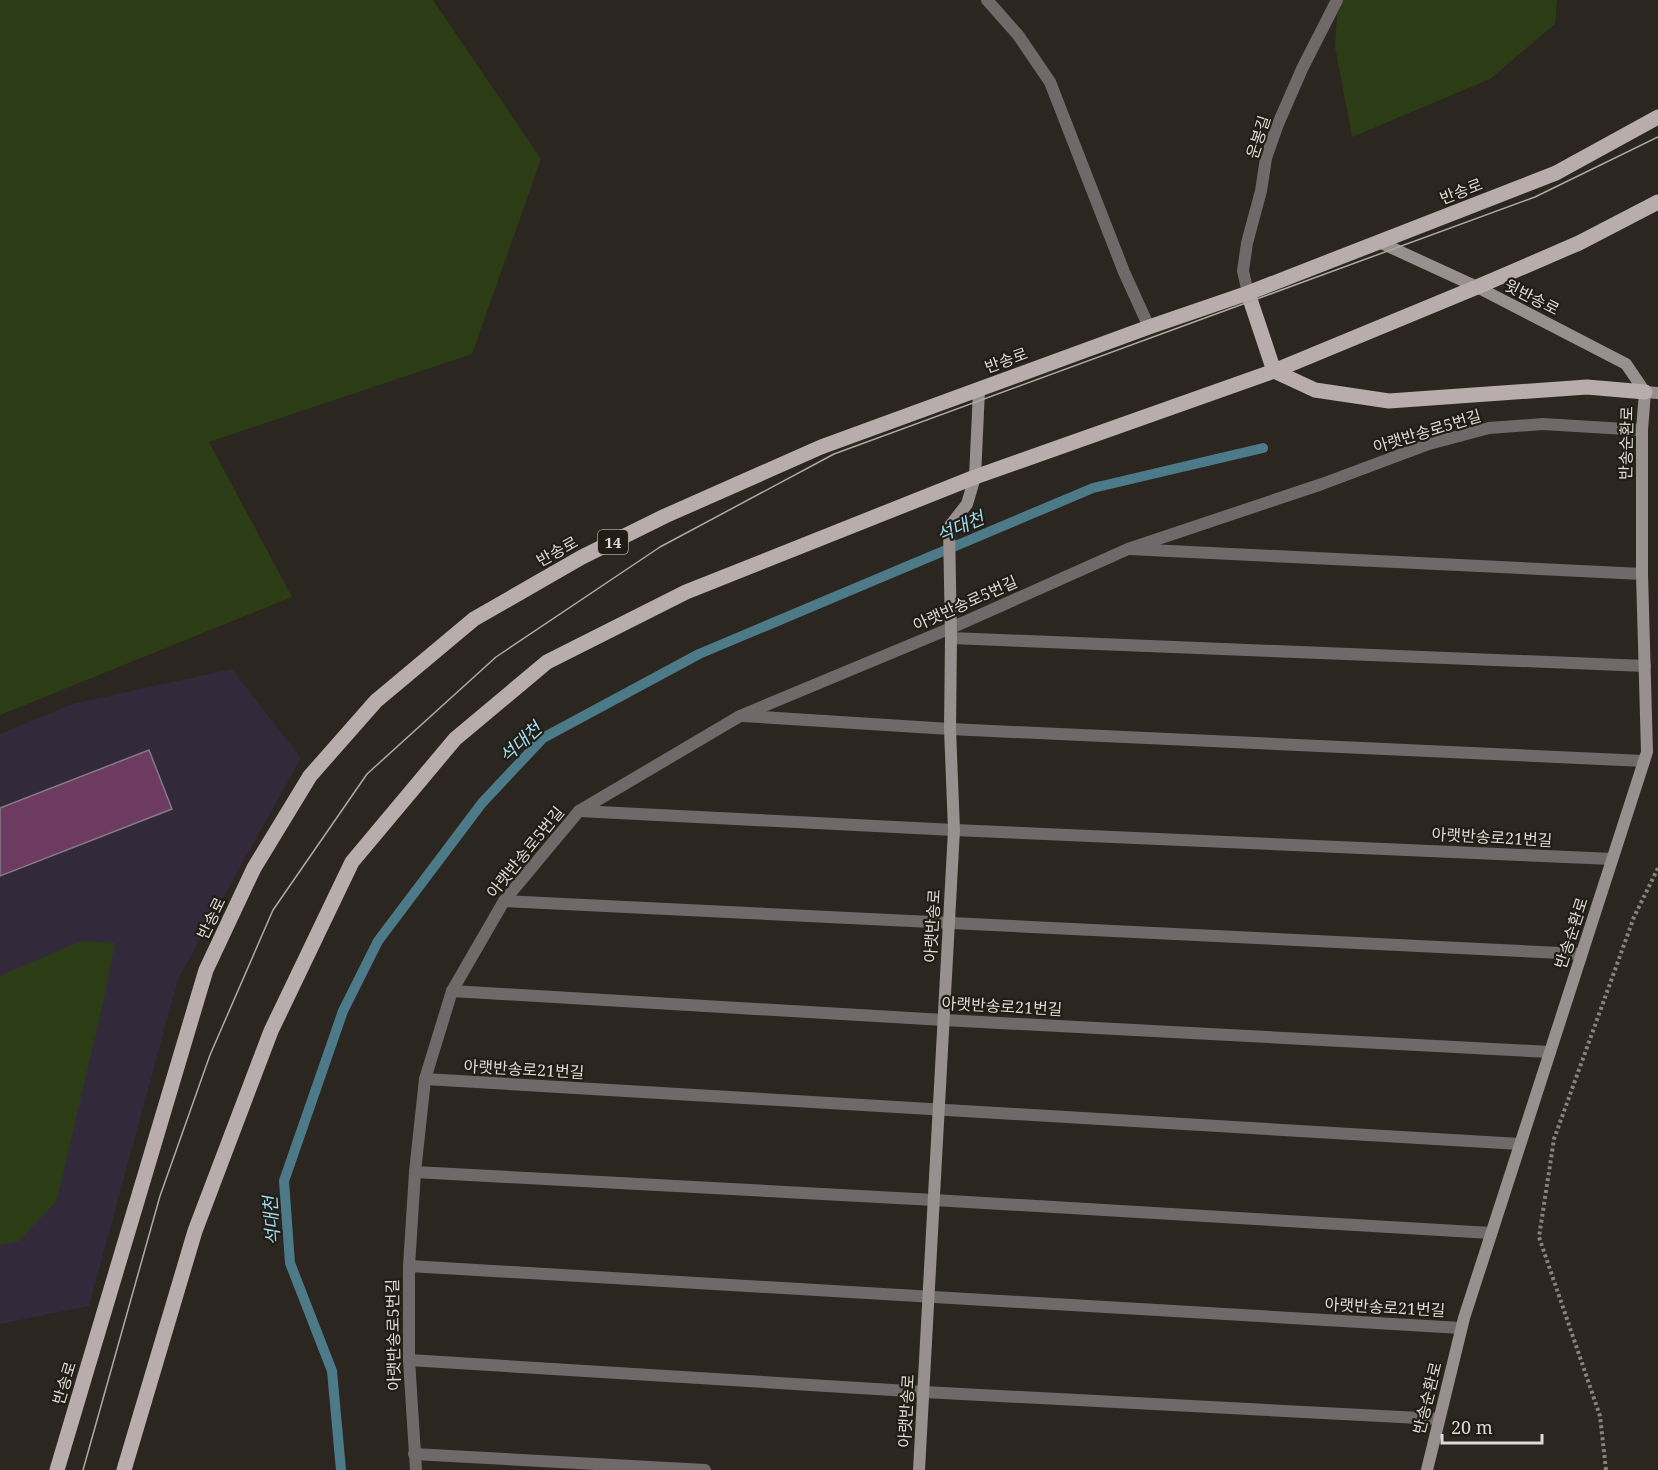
<svg xmlns="http://www.w3.org/2000/svg" width="1658" height="1470" viewBox="0 0 1658 1470" font-family="'Noto Serif','Noto Sans KR',serif">
<style>
.education{fill:#322a3a}
.green{fill:#2c3c15}
.lines{fill:none;stroke-linecap:round;stroke-linejoin:round}
.stream{stroke:#4c7a88;stroke-width:10}
.building{fill:#6d3a61;stroke:#857b82;stroke-width:1.5}
.path{stroke:#86827c;stroke-width:4;stroke-dasharray:3 3;stroke-linecap:butt}
.service{stroke:#6f6a69;stroke-width:12}
.minor{stroke:#6f6a69;stroke-width:12}
.secondary{stroke:#988f8f;stroke-width:12}
.primary{stroke:#b8adac;stroke-width:15}
.tram{stroke:#adaaa4;stroke-width:1.5}
.labels{text-anchor:middle;dominant-baseline:central;stroke-width:4.5;stroke-linejoin:round;paint-order:stroke}
.shield{fill:#211d15;stroke:#a5a29c;stroke-width:1.5}
.shield-label{font-size:15px;font-weight:bold;fill:#dedbd6}
.street-label{font-size:16px;fill:#dedbd6;stroke:#211d15}
.water-label{font-size:18px;font-style:italic;fill:#9eddf5;stroke:#211d15}
</style>
<rect width="100%" height="100%" fill="#2b261f"/>
<path class="education" d="M 232,669 L 301,758 L 178,979 L 89,1306 L 0,1324 L 0,734 L 72,704 Z"/>
<g class="green">
<path d="M 0,0 L 433,0 L 541,159 L 472,354 L 209,442 L 292,597 L 0,715 Z"/>
<path d="M 1338,0 L 1557,0 L 1555,24 L 1490,79 L 1352,137 L 1335,47 Z"/>
<path d="M 81,941 L 115,943 L 105,994 L 57,1200 L 19,1241 L 0,1245 L 0,976 Z"/>
</g>
<g class="lines">
<path class="stream" d="M 341,1470 L 332,1371 L 290,1263 L 284,1181 L 343,1011 L 378,941 L 482,803 L 543,738 L 699,654 L 1093,488 L 1263,448"/>
</g>
<path class="building" d="M 149,750 L 172,809 L 0,876 L 0,808 Z"/>
<g class="lines">
<path class="path" d="M 1606,1470 L 1600,1416 L 1539,1237 L 1554,1139 L 1634,917 L 1658,868"/>
<g class="service">
<path d="M 1129,549 L 1642,574"/>
<path d="M 951,638 L 1645,666"/>
<path d="M 579,811 L 954,830 L 1612,859"/>
<path d="M 504,901 L 1581,954"/>
<path d="M 425,1079 L 1520,1144"/>
<path d="M 415,1172 L 934,1200 L 1491,1233"/>
<path d="M 409,1360 L 924,1392 L 1439,1419"/>
<path d="M 414,1454 L 705,1470"/>
</g>
<g class="minor">
<path d="M 987,0 L 1018,35 L 1050,82 L 1124,272 L 1149,327"/>
<path d="M 1248,293 L 1243,271 L 1247,243 L 1261,191 L 1266,158 L 1278,124 L 1302,69 L 1337,0"/>
<path d="M 744,716 L 950,729 L 1644,761"/>
<path d="M 452,991 L 944,1020 L 1550,1052"/>
<path d="M 409,1266 L 1461,1328"/>
<path d="M 416,1470 L 409,1360 L 409,1266 L 415,1172 L 425,1079 L 452,991 L 504,901 L 579,811 L 740,716 L 951,628 L 1128,549 L 1322,484 L 1429,444 L 1489,428 L 1543,424 L 1642,430"/>
</g>
<g class="secondary">
<path d="M 1379,242 L 1477,287 L 1626,364 L 1645,392"/>
<path d="M 1645,392 L 1658,393"/>
<path d="M 919,1470 L 954,830 L 950,729 L 951,638 L 949,527 L 967,504 L 975,477 L 979,390"/>
<path d="M 1427,1470 L 1464,1318 L 1647,752 L 1642,574 L 1642,430 L 1645,392"/>
</g>
<g class="primary">
<path d="M 1248,293 L 1274,371 L 1315,390 L 1389,401 L 1587,387 L 1645,392"/>
<path d="M 57,1470 L 206,970 L 254,868 L 310,776 L 376,701 L 474,619 L 582,557 L 665,516 L 821,447 L 1149,327 L 1248,293 L 1556,173 L 1658,117"/>
<path d="M 124,1470 L 195,1231 L 271,1031 L 352,862 L 455,739 L 547,662 L 686,592 L 975,477 L 1274,371 L 1477,287 L 1579,243 L 1658,202"/>
</g>
<path class="tram" d="M 83,1470 L 160,1196 L 210,1055 L 273,910 L 367,774 L 496,657 L 660,547 L 834,454 L 1535,197 L 1658,137"/>
</g>
<g class="labels">
<rect class="shield" x="598" y="530" width="30" height="24" rx="4.5"/>
<g class="shield-label">
<text x="613" y="542">14</text>
</g>
<g class="street-label">
<text transform="translate(1258 137) rotate(-72)">운봉길</text>
<text transform="translate(1461 191) rotate(-21)">반송로</text>
<text transform="translate(1532 297) rotate(27)">윗반송로</text>
<text transform="translate(1006 360) rotate(-20)">반송로</text>
<text transform="translate(1427 431) rotate(-17)">아랫반송로5번길</text>
<text transform="translate(1626 443) rotate(-89)">반송순환로</text>
<text transform="translate(557 551) rotate(-29)">반송로</text>
<text transform="translate(965 603) rotate(-24)">아랫반송로5번길</text>
<text transform="translate(1492 837) rotate(3)">아랫반송로21번길</text>
<text transform="translate(525 852) rotate(-51)">아랫반송로5번길</text>
<text transform="translate(211 918) rotate(-64)">반송로</text>
<text transform="translate(932 926) rotate(-87)">아랫반송로</text>
<text transform="translate(1571 933) rotate(-72)">반송순환로</text>
<text transform="translate(1002 1006) rotate(3)">아랫반송로21번길</text>
<text transform="translate(524 1069) rotate(3)">아랫반송로21번길</text>
<text transform="translate(1385 1307) rotate(3)">아랫반송로21번길</text>
<text transform="translate(393 1335) rotate(-91)">아랫반송로5번길</text>
<text transform="translate(64 1383) rotate(-73)">반송로</text>
<text transform="translate(1427 1398) rotate(-76)">반송순환로</text>
<text transform="translate(906 1411) rotate(-87)">아랫반송로</text>
</g>
<g class="water-label">
<text transform="translate(960 526) rotate(-23)">석대천</text>
<text transform="translate(520 742) rotate(-43)">석대천</text>
<text transform="translate(271 1221) rotate(-94)">석대천</text>
</g>
</g>
<path d="M1442 1434v9h100v-9" fill="none" stroke="#dedbd6" stroke-width="3"/>
<text x="1451" y="1434" font-size="18" fill="#dedbd6" stroke="#211d15" stroke-width="4.5" paint-order="stroke">20 m</text>
</svg>
